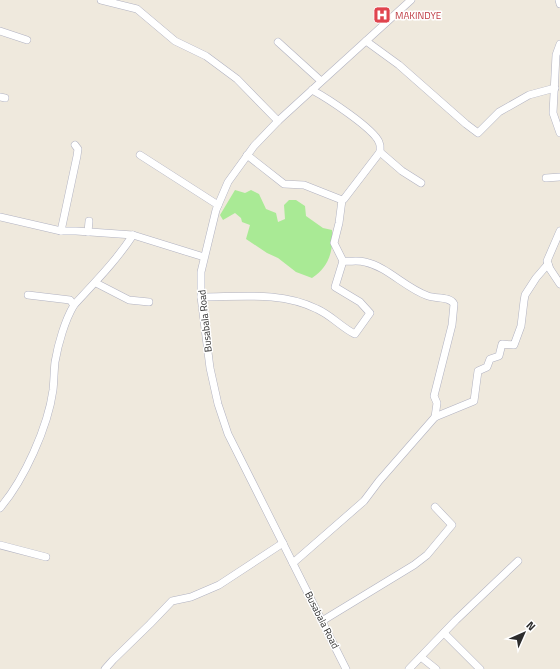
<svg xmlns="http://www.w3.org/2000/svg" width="560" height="669" viewBox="0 0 560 669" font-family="'Titillium Web',sans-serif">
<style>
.green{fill:#a9ea95}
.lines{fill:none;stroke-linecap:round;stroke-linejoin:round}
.minor-casing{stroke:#b1b2c1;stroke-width:8}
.minor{stroke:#fff;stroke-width:7}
.labels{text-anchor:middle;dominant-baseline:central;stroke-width:3;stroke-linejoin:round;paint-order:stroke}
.health-label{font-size:10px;fill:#be3a42;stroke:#fff;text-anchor:start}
.street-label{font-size:10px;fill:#2c2c2c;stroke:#fff}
</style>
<rect width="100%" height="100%" fill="#efe9dd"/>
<path class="green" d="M 235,190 L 245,193 L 251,190 L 259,194 L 266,209 L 276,213 L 278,222 L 285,219 L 284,205 L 289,200 L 296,200 L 305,206 L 306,216 L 323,228 L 332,230 C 334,250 329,267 312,278 L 296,272 L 278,258 L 267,253 L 246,239 L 250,225 L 242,222 L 241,218 L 235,213 L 223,220 L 220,215 Z"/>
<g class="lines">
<g class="minor-casing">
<g id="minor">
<path d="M 101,0 L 137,9 L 175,41 L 206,56 L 237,79 L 278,121"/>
<path d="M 559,0 L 560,4"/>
<path d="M 0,31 L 27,40"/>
<path d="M 366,41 L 399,65 L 466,124 L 478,133 L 499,112 L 529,95 L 555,88"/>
<path d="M 278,42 L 321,81"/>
<path d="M 560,44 L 556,55 L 553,113 L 560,133"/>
<path d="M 312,90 C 327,98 373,128 379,142 C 381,146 380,149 380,152 L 402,171 L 421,183"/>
<path d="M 0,97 L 5,98"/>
<path d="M 380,152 L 344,199 L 342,200 L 339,223 L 334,243 L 343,261 C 350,262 357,260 365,262 C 388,267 405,288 428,296 C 436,299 450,296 454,304 L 452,325 L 434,396 L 437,403 L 435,417"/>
<path d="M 140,155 L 218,205"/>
<path d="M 247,155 L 284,184 L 304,185 L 342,200"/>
<path d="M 546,178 L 560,177"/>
<path d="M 0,217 L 61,231 L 76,231 L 133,235 L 204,257"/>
<path d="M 61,231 L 77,156 L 78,149 L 75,145"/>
<path d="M 560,231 L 547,261 L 550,269 L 560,284"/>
<path d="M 88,232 L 89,221"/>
<path d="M 96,283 L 129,300 L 149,302"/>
<path d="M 28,295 L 70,300 L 74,305"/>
<path d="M 201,297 C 239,297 281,291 317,309 C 331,315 342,328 355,334 L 370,313 L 360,302 L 335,287 L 343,261"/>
<path d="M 0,508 C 24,480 48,427 53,390 C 54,381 54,371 55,362 C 58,344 65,320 74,305 C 95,282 116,261 133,235"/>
<path d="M 0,545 L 46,557"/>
<path d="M 293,563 L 364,501 L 379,481 L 435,417 L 474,401 L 478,371 L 487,367 L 490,359 L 499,356 L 502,344 L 514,345 L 521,326 L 524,301 L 525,295 L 536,278 L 548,264"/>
<path d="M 322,621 L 414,565 L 427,555 L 452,525 L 435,507"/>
<path d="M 444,633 L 480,669"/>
<path d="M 421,657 L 436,669"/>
<path d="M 105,669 L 113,660 L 150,624 L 172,601 L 191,597 L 219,585 L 283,543"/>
<path d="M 346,669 L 228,434 L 218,404 L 210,368 L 201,297 L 201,272 L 216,210 L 228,182 L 254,146 L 278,121 L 312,90 L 411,0"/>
<path d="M 409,669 L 456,620 L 518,561"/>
</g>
</g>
<use href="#minor" class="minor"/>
</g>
<defs>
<g id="hospital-square" transform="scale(0.9)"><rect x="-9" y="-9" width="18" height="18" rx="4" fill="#e0444e" stroke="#fff"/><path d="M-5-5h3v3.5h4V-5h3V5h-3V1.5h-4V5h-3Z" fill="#fff"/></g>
</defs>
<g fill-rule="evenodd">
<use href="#hospital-square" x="382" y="15"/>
</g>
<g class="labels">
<g class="health-label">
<text x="395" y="15">MAKINDYE</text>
</g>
<g class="street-label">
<text transform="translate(205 321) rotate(-96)">Busabala Road</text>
<text transform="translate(322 620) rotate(63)">Busabala Road</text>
</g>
</g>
<g transform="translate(524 633) rotate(45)" stroke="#ffffff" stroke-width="3" paint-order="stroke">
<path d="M0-3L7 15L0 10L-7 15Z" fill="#2c2c2c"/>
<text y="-6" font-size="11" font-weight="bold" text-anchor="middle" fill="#2c2c2c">N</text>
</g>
</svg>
